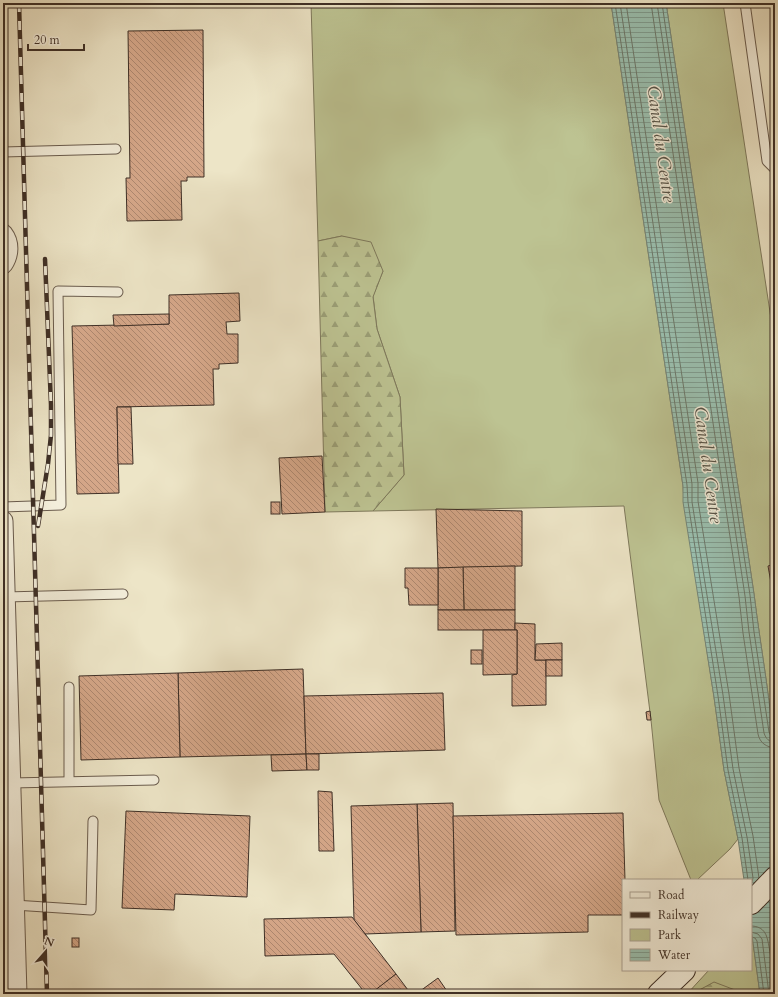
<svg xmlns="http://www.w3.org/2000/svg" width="778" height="997" viewBox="0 0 778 997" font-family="Cardo,serif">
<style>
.green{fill:#bdc392;stroke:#7e795c}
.forest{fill:url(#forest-firs);stroke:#7e795c}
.water{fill:url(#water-rules);stroke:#758679}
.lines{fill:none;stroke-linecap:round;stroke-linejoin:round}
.shore{stroke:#6c786b;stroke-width:1}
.building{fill:url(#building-back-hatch);stroke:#3e2f26}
.lane-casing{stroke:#6a5c4e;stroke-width:11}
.street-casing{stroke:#6a5c4e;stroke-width:21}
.secondary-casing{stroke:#3e2f26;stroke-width:24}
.lane{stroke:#f3eedb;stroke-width:9}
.street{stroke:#f3eedb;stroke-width:19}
.secondary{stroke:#f3eedb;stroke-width:22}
.rail-casing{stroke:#3e2f26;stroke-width:4.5}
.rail{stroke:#f3eedb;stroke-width:3;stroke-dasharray:9;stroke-linecap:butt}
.labels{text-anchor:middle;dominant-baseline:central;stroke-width:3;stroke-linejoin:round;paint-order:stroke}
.water-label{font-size:18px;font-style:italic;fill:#555348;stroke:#f3eedb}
</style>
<defs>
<pattern id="forest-firs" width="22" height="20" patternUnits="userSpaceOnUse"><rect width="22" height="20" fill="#bdc392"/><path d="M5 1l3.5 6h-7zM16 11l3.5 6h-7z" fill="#9b9f77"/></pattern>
<pattern id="water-rules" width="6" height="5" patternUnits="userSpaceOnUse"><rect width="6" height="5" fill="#9ac0b0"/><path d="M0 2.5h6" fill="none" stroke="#7f9c8f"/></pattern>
<pattern id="building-back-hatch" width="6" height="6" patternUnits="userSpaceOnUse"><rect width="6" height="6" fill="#d5a789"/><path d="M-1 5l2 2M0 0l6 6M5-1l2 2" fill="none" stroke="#ae8870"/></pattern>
</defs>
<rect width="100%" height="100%" fill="#ede5c7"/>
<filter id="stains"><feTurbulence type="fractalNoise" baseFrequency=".005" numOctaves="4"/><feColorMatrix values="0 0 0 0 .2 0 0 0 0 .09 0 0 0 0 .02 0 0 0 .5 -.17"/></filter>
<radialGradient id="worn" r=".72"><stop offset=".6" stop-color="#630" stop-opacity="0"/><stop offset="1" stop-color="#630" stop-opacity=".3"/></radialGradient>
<g class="green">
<path d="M 311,3 L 611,3 L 683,486 L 684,502 L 714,697 L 724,770 L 738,839 L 730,849 L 697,880 L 691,880 L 659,800 L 651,720 L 624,506 L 373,511 L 404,475 L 400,397 L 377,329 L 373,296 L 383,271 L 342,236 L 318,241 Z"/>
<path d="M 666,3 L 723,3 L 775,345 L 775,764 C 772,707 761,651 754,594 Z"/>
<path d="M 751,928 L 760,994 L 743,994 L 714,983 L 692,994 L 687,994 L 709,970 L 751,970 Z"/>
</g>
<g class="forest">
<path d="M 342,236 L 371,242 L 383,271 L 373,297 L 377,329 L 400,397 L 404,475 L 373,511 L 325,512 L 318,241 Z"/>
<path d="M 714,982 L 743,993 L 743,994 L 692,994 Z"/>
</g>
<path class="water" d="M 611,3 L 666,3 L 754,594 C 761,651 772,707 775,764 L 775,994 L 760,994 L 751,928 L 751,880 L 744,880 L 738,839 L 724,770 L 714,697 L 683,502 L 683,486 Z"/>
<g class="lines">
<g class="shore">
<path d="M 615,3 L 687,485 L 688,502 L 718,696 L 728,770 L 742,838 L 748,880"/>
<path d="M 620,3 L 692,484 L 692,502 L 723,695 L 733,769 L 747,837 L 753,878 L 751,885"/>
<path d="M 626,3 L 698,483 L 698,501 L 729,694 L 739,768 L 753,836 L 759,878"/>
<path d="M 651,3 L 685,235 L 739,597 L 743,633 L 758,734 C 760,743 766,747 775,748"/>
<path d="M 657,3 L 691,234 L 745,596 L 749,632 L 764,733 C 766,739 769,742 775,742"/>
<path d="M 662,3 L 695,233 L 750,595 L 754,632 L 769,732 L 771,736 L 775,737"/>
<path d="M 751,926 C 757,926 762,928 765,933 C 770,940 773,979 775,990"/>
<path d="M 751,932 L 758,934 L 762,939 L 769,994"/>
<path d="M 751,937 L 755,938 L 757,941 L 764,994"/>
</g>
</g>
<g class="building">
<path d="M 203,30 L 204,177 L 187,177 L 187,181 L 181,181 L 182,220 L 127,221 L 126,178 L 130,178 L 128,31 Z"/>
<path d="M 239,293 L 240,321 L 226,322 L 227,334 L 238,334 L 238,363 L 219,364 L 219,369 L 213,369 L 214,405 L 117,407 L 119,493 L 77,494 L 72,326 L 169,324 L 169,295 Z"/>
<path d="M 169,314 L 169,324 L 114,326 L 113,315 Z"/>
<path d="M 117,407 L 131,407 L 133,464 L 118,464 Z"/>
<path d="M 322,456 L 325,512 L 282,514 L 279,458 Z"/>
<rect x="271" y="502" width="9" height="12"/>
<path d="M 436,509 L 522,511 L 522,566 L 438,568 Z"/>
<path d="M 775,564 L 775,594 L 773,594 L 768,566 Z"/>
<path d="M 515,566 L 515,610 L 464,610 L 463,567 Z"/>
<path d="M 463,567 L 464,610 L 438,610 L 438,568 Z"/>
<path d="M 405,568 L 438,568 L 438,605 L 409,605 L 408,588 L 405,588 Z"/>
<rect x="438" y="610" width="77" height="20"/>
<path d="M 515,623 L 535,624 L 535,660 L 546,660 L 546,705 L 512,706 L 512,675 L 517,674 L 517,630 L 515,630 Z"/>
<path d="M 483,630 L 517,630 L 517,674 L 483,675 Z"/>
<path d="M 562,643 L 562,660 L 535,660 L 536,644 Z"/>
<rect x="471" y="650" width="11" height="14"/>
<rect x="546" y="660" width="16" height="16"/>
<path d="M 303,669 L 306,754 L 180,757 L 178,673 Z"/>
<path d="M 178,673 L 180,757 L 81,760 L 79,676 Z"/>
<path d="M 443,693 L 445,750 L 306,754 L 304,696 Z"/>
<path d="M 650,711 L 651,720 L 647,720 L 646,712 Z"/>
<path d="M 306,754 L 307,770 L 272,771 L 271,755 Z"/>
<path d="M 306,754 L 319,754 L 319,770 L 307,770 Z"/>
<path d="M 318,791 L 332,792 L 334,851 L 319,851 Z"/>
<path d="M 453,803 L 455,931 L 421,932 L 417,804 Z"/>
<path d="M 417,804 L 421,932 L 365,934 L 354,920 L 351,806 Z"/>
<path d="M 126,811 L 250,816 L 247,897 L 175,894 L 174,910 L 122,908 Z"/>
<path d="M 623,813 L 625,880 L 623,880 L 623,915 L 588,915 L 588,932 L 456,935 L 453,816 Z"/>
<path d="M 352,917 L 396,974 L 371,994 L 366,994 L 334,954 L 265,956 L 264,919 Z"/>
<rect x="72" y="938" width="7" height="9"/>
<path d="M 396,974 L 411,994 L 377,994 L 374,991 Z"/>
<path d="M 438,978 L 449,994 L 416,994 Z"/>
</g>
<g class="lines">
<g class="lane-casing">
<g id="lane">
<path d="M 745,3 L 767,161 L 775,169"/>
<path d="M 3,152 L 116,149"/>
<path d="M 3,507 L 61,505 L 58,291 L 118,292"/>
<path d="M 5,597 L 123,594"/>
<path d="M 69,781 L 69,687"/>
<path d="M 11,783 L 154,780"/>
<path d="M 14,905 L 91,910 L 93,821"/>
</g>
</g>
<g class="street-casing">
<g id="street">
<path d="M 3,234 C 10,243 9,255 3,264"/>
<path d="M 3,521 L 17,994"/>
</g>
</g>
<g class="secondary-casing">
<g id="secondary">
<path d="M 751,903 L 775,878"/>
<path d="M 659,994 L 684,970"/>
</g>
</g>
<use href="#lane" class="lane"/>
<use href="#street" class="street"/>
<use href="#secondary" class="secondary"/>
<g class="rail-casing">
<g id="rail">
<path d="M 19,3 L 47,994"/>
<path d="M 38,526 L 48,464 L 51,435 L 51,405 L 45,259"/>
</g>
</g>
<use href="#rail" class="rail"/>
</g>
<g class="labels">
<g class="water-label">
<text transform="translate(661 144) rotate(82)">Canal du Centre</text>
<text transform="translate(708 465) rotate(82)">Canal du Centre</text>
</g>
</g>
<rect width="778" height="997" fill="none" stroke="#ede5c7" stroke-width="16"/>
<rect x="4" y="4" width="770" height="989" fill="none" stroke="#3e2f26" stroke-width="2"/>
<rect x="8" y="8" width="762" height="981" fill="none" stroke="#3e2f26"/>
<rect x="622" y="879" width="130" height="92" fill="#f3eedb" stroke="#aba293"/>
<rect x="630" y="892" width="20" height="6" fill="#f3eedb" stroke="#aba293"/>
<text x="658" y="899" font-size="12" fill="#3e2f26">Road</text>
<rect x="630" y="912" width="20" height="6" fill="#3e2f26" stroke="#aba293"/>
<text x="658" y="919" font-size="12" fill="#3e2f26">Railway</text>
<rect x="630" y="929" width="20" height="12" fill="#bdc392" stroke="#aba293"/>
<text x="658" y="939" font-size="12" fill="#3e2f26">Park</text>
<rect x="630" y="949" width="20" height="12" fill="url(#water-rules)" stroke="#aba293"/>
<text x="658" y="959" font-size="12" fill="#3e2f26">Water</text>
<g transform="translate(46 951) rotate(20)" stroke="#f3eedb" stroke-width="3" paint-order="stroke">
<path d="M0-3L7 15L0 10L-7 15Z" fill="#3e2f26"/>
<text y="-6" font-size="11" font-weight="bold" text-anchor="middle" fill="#3e2f26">N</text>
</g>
<path d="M28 44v6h56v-6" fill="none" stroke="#3e2f26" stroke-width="2"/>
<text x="34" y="44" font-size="12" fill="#3e2f26" stroke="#f3eedb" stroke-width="3" paint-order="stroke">20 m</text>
<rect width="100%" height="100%" filter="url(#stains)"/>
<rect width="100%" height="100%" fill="url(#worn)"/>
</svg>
